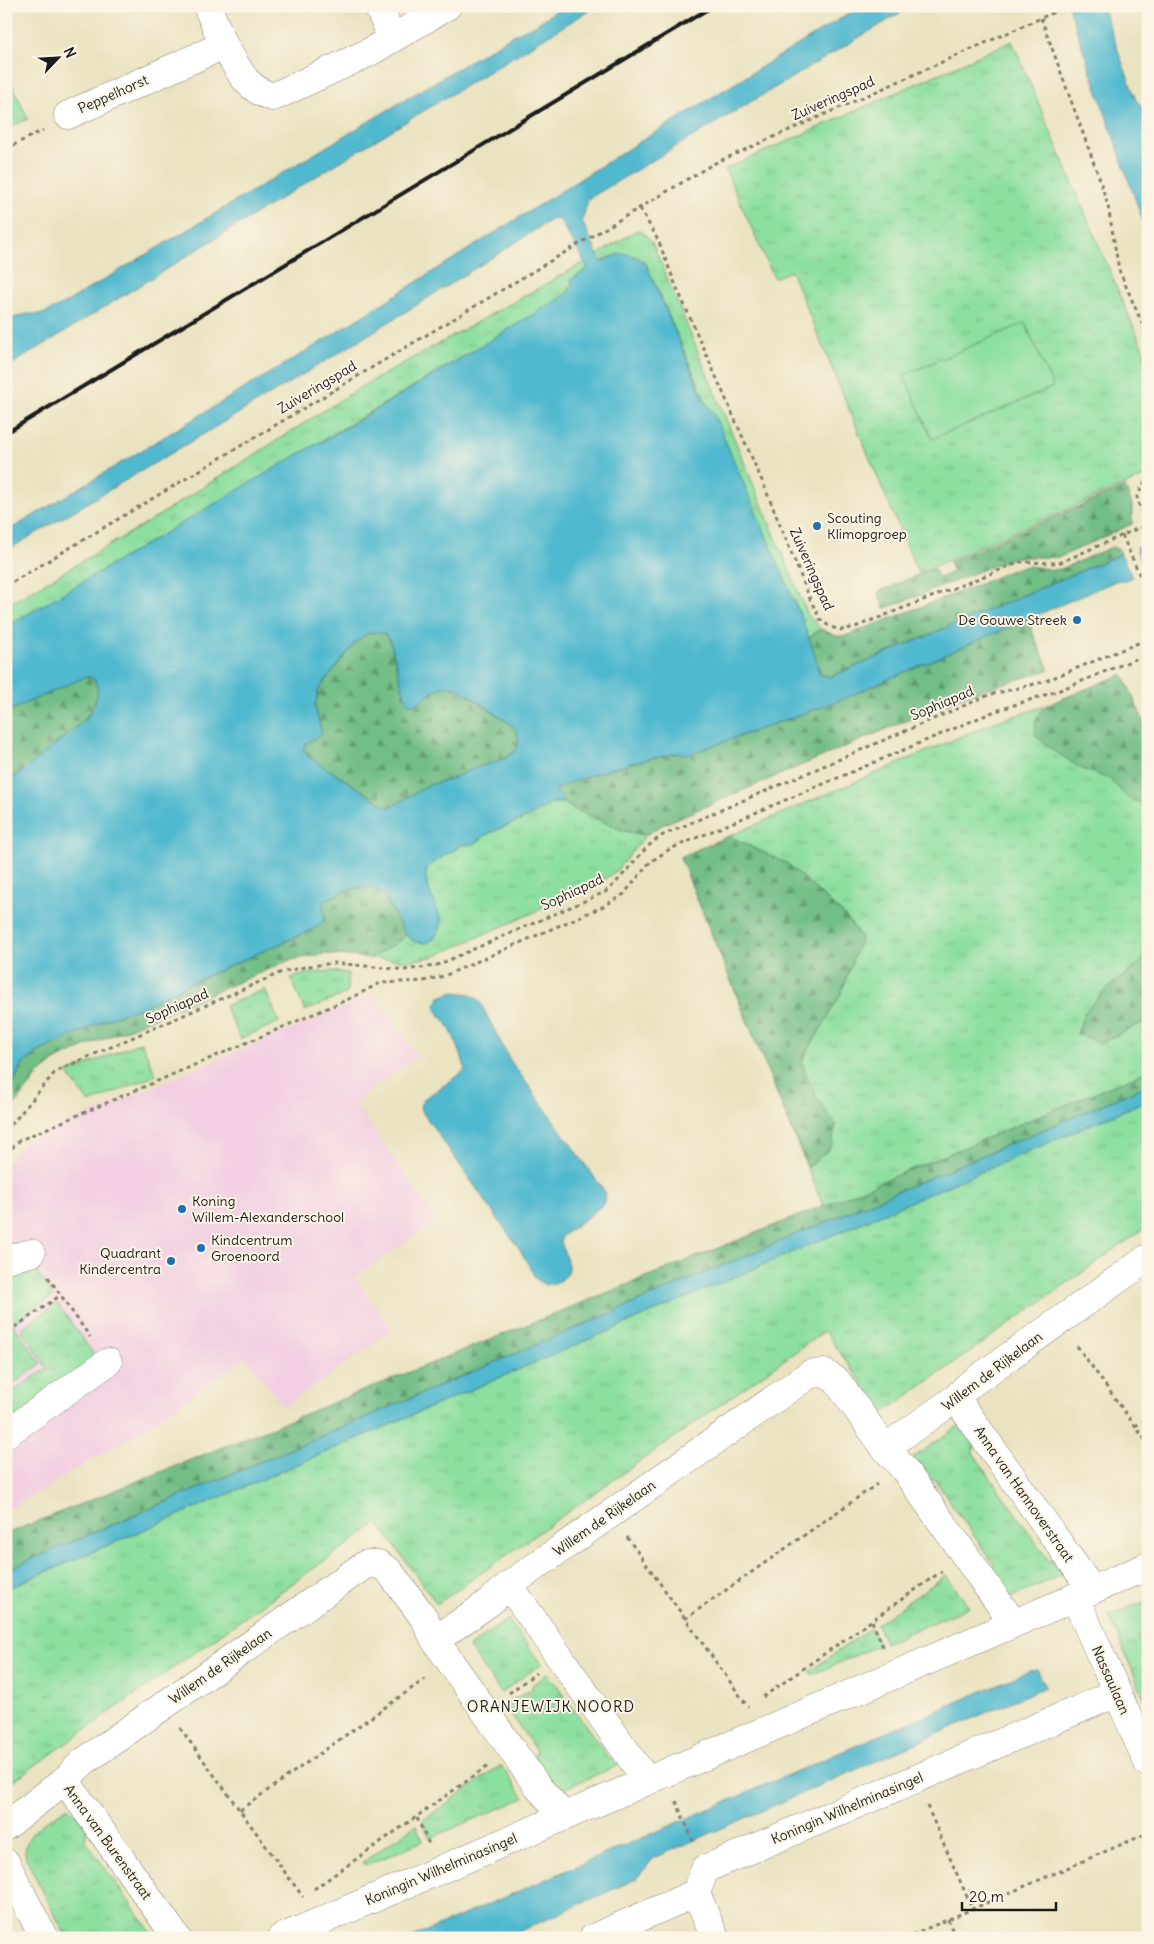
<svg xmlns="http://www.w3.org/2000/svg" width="1154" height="1944" viewBox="0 0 1154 1944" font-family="Delius,sans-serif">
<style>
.built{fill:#f2cfe2}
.grass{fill:url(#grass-tufts);stroke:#547e5e}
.forest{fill:url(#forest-firs);stroke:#476d51}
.pitch{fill:#8ddfa0;stroke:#547e5e}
.water{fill:#51b9cf;stroke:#366a76;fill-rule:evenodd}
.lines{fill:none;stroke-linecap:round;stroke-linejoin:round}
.minor-casing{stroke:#83806e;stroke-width:29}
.path{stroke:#83806e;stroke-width:3;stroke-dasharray:4 4;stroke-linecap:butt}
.minor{stroke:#fff;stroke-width:28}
.rail{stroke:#1c1c1c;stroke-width:4}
.poi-dot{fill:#1f6fb2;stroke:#fcf5e5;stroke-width:2}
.labels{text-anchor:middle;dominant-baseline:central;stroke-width:4;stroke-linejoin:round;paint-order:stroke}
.street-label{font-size:14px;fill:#1c1c1c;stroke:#fcf5e5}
.poi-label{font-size:14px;fill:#1c1c1c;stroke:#fcf5e5;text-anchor:start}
.neighbourhood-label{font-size:15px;letter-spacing:1px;fill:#1c1c1c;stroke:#fcf5e5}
</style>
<defs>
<pattern id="grass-tufts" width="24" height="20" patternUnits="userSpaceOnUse" patternTransform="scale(1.25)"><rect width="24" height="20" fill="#8ddfa0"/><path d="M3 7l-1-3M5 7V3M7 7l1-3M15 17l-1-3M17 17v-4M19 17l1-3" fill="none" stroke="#79bf89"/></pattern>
<pattern id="forest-firs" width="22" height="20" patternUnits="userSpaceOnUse" patternTransform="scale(1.25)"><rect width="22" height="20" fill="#72be86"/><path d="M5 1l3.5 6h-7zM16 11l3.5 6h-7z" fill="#5d9a6d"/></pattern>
</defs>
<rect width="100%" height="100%" fill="#fcf5e5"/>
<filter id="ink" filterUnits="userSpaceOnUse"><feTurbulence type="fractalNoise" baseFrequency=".02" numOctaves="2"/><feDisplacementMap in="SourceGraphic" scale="10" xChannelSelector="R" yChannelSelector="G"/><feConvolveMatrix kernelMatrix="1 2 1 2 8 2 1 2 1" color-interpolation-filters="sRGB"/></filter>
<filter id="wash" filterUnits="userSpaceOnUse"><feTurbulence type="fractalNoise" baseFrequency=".0096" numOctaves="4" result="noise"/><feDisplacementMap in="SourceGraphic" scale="20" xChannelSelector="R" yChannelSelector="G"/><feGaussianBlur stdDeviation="1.12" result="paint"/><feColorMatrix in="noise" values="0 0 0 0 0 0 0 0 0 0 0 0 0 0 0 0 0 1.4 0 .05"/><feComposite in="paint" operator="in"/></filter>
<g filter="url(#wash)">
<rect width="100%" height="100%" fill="#eae3c1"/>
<path class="built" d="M 374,994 L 417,1056 L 354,1102 L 437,1220 L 355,1277 L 392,1330 L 283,1408 L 246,1357 L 155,1422 L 6,1511 L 6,1168 L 10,1159 L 27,1140 Z"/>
<g class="grass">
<path d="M 1012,41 L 1148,361 L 1148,475 L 918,573 L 791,271 L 774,278 L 725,169 Z"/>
<path d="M 6,71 L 28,119 L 6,129 Z"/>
<path d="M 637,230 L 643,232 L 652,242 L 808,615 L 821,629 L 809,638 L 713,413 L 707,404 L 646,263 C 627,251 620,252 601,262 L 597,255 Z"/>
<path d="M 585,262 L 588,268 L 571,280 L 572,283 L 567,294 C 381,407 194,516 6,627 L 6,606 L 150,521 L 361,387 Z"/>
<path d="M 1123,674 L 1148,732 L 1148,1071 L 823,1206 L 680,857 L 995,722 L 1045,706 Z"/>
<path d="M 552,803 L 563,803 L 624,831 L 646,835 L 616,871 L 596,885 L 435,956 L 409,961 L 370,958 L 392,946 L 406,935 L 410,939 L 441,919 L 426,882 L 426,870 L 431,864 L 462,845 L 476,843 L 485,835 L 526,818 Z"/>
<path d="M 330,971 L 348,973 L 347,993 L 305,1011 L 291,978 L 305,974 Z"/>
<path d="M 265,989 L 279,1022 L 240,1039 L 225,1006 Z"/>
<path d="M 141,1042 L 156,1075 L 89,1103 L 67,1073 Z"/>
<path d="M 1148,1100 L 1148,1226 L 883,1413 L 825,1331 L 437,1604 L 378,1523 L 6,1786 L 6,1589 Z"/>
<path d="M 30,1262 L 53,1296 L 16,1322 L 6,1309 L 6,1267 Z"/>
<path d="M 57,1303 L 97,1359 L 6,1425 L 6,1396 L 47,1368 L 21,1329 Z"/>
<path d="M 960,1425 L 976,1439 L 973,1453 L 1049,1561 L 1051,1560 L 1053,1563 L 1058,1564 L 1064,1574 L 1009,1598 L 992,1579 L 994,1564 L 935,1480 L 921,1478 L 914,1465 L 913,1458 Z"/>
<path d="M 946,1575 L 969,1607 L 885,1643 L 877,1624 Z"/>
<path d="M 1148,1600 L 1148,1628 L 1138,1636 L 1148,1658 L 1148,1707 L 1109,1616 Z"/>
<path d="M 508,1619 L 541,1664 L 501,1693 L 469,1647 Z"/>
<path d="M 871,1628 L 879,1645 L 812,1675 L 810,1671 Z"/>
<path d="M 548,1673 L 608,1757 L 617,1759 L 621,1764 L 561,1790 L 549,1787 L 532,1765 L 536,1750 L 504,1705 L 532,1689 L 532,1685 Z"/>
<path d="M 501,1765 L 524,1798 L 430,1838 L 422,1821 Z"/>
<path d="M 68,1807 L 88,1826 L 85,1840 L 155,1938 L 67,1938 L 26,1859 C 20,1832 49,1820 68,1807 Z"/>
<path d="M 416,1825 L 423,1841 L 365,1866 L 363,1862 Z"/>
</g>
<g class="forest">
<path d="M 1125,487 L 1132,505 L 1132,524 L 1060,557 L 1015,557 L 884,609 L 878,592 L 934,568 L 938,578 L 953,572 L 949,562 Z"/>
<path d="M 1112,547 L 1119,550 L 1121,554 L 830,677 L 819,674 L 814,652 L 809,638 L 821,629 L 836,636 L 845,636 L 975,586 L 1017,568 L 1030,566 L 1053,570 L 1061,569 Z"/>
<path d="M 1027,619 L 1049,670 L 969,694 L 664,824 L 646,835 L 624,831 L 574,809 L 563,803 L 553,790 C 594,772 637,760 680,753 L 687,755 L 838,701 Z"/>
<path d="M 377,632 L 385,634 L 390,641 L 405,697 L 417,704 L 435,690 L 446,686 L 457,687 L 512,725 L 516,730 L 519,742 L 516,750 L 506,758 L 470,770 L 449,780 L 437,783 L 389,809 L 313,760 L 304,750 L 305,744 L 322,734 L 315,707 L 319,689 L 355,643 L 367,634 Z"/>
<path d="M 1123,674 L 1148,732 L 1148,805 L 1129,799 L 1109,779 L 1082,769 L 1051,749 L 1035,735 L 1036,719 L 1045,706 Z"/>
<path d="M 85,677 L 89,677 L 94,679 L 98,690 L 97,697 L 85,720 L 20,773 L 6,780 L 6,712 Z"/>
<path d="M 729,836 L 788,864 L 845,916 L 861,937 L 840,996 L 802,1061 C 809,1086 820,1105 836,1125 L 831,1147 L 808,1168 L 680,857 Z"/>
<path d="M 367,886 L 377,889 L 382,893 L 406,935 L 392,946 L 370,958 L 325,954 L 290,960 L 59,1058 L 39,1074 L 6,1116 L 6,1091 L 14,1082 L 21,1066 L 38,1052 L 109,1018 L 141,1008 L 177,989 L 318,927 L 325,919 L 323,909 L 325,901 L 343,892 Z"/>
<path d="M 1148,932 L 1148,1020 L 1101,1043 L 1077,1034 L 1084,1013 L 1105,990 L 1142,962 Z"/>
<path d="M 1148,1071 L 1148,1085 L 6,1570 L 6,1534 L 823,1206 Z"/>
</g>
<g class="pitch">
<path d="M 1025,323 L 1053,387 L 932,439 L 904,375 Z"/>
<path d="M 6,1314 L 41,1364 L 6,1389 Z"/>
</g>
<g class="water">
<path d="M 563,6 L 597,6 L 346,158 L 6,368 L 6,320 L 27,314 L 42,314 L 60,306 L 515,34 L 535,25 Z"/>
<path d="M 861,6 L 912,6 L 588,199 L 582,221 L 601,262 C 622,253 624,249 646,263 L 706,404 L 713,412 L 802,619 L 814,652 L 819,674 L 830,677 L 1121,554 L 1132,577 L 1125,580 L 1118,580 L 838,701 L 687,755 L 680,753 C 637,760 594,772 554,790 L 561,796 L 563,803 L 552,803 L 526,818 L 485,835 L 476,843 L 462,845 L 431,864 L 426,870 L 426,882 L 441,919 L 441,927 L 434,939 L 427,943 L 415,942 L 406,935 L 382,893 C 366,880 341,891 325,901 L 323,908 L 325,919 L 318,927 L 177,989 L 141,1008 L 109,1018 L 38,1052 L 21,1066 L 14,1082 L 6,1091 L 6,780 L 20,773 L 85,720 C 94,709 102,693 94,679 L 89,677 L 85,677 L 6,712 L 6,627 L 290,459 L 347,427 L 567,294 L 572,283 L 571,280 L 588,268 L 559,219 L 557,218 L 552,219 C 374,335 190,442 6,551 L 6,532 L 305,352 L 628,149 ZM 377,632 L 385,634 L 390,641 L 405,697 L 409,704 L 417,704 L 435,690 L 446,686 L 457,687 L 512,725 L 516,730 L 519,742 L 516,750 L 506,758 L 470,770 L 449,780 L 429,785 L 389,808 L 309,757 L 304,750 L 305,744 L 322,734 L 315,707 L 319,689 L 355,643 L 367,634 Z"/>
<path d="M 1068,6 L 1102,6 L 1136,100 L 1148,113 L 1148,236 Z"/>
<path d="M 1148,543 L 1148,571 L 1146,572 L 1136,548 Z"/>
<path d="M 454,992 L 470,994 L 479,1000 L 510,1060 L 605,1192 L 604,1203 L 600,1207 L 561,1237 L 561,1241 L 569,1269 C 566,1280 556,1283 546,1285 L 536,1279 L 522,1253 L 421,1110 L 420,1106 L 424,1099 L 462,1073 L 465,1069 C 464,1059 454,1037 449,1027 C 443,1016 429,1010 440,997 Z"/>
<path d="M 1148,1085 L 1148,1100 L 6,1589 L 6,1570 Z"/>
<path d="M 1038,1670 L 1045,1687 L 654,1858 L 636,1879 L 505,1938 L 410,1938 L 1029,1671 Z"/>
</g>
</g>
<g filter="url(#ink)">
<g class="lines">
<g class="minor-casing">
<g id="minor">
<path d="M 207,6 L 224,45"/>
<path d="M 378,6 L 392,38"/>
<path d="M 68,115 L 224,45 C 238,68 245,89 273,97 L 368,53 L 447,6"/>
<path d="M 6,1259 L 31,1253"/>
<path d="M 956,1398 L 1092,1590"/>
<path d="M 6,1434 L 108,1362"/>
<path d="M 885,1448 L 956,1398 L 969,1385 L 1148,1258"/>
<path d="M 509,1585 L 647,1781"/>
<path d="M 1075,1597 L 1148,1763"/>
<path d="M 435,1640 L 490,1602 L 509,1585 L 810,1374 L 824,1373 L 836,1380 L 885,1448 L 904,1469 L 1013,1623"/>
<path d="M 65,1780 L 177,1938"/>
<path d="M 6,1826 L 65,1780 L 83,1762 L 366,1564 L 378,1564 L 389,1571 L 424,1618 L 435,1640 L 538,1787 L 564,1816"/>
<path d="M 6,1863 L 44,1938"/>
<path d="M 696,1893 L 715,1938"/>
<path d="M 281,1938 L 1148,1566"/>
<path d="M 593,1938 L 696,1893 L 705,1869 L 1117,1693"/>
</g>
</g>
<g class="path">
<path d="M 1041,18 L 1099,177 L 1108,206 L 1119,270 L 1148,337"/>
<path d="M 6,149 L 43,130"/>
<path d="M 640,208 L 658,240 L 676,286 L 763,483 L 810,599 L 820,619 L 830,627 L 842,630 L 855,627 L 1020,562 L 1059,563 L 1148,524"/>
<path d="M 1145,481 L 1137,497 L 1145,525"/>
<path d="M 1122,535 L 1148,594"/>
<path d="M 6,586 L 713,164 L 1068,6"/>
<path d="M 6,1131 L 56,1071 L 282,972 L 309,966 L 335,963 L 405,970 L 435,966 L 605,892 C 628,875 640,847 665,834 L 989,695 L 1043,682 L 1148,639"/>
<path d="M 6,1154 L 20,1140 L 353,997 L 380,983 L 424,981 L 444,976 L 604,906 L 624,894 L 650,862 L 670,849 L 993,712 L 1060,690 L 1148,654"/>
<path d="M 6,1217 L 13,1227"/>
<path d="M 48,1277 L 90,1337"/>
<path d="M 15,1327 L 61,1295"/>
<path d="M 1077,1346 L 1148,1444"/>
<path d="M 1135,1426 L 1148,1418"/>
<path d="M 627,1537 L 748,1707"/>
<path d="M 685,1619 L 877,1484"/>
<path d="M 872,1621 L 884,1649"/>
<path d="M 509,1693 L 536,1673"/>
<path d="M 763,1697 L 942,1571"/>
<path d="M 180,1728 L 303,1897"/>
<path d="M 676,1801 L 693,1841"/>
<path d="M 927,1806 L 972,1908"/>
<path d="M 240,1810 L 425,1679"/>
<path d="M 417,1818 L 429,1844"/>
<path d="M 314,1889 L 488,1766"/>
<path d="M 948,1919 L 955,1938"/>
<path d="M 905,1938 L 1148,1833"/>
</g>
<use href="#minor" class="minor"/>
<path class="rail" d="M 6,433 L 713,6"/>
</g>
</g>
<g class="poi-dot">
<circle cx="817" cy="526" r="5"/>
<circle cx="1077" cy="620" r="5"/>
<circle cx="182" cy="1209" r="5"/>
<circle cx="201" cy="1248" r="5"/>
<circle cx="171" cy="1261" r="5"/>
</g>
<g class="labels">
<g class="street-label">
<text transform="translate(113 94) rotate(-24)">Peppelhorst</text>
<text transform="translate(833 98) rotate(-24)">Zuiveringspad</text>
<text transform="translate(317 387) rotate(-31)">Zuiveringspad</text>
<text transform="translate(812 569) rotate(66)">Zuiveringspad</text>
<text transform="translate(942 703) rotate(-23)">Sophiapad</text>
<text transform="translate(572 892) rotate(-25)">Sophiapad</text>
<text transform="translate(177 1006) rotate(-24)">Sophiapad</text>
<text transform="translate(992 1371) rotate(-37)">Willem de Rijkelaan</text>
<text transform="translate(1024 1494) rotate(55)">Anna van Hannoverstraat</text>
<text transform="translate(604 1518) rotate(-35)">Willem de Rijkelaan</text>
<text transform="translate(220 1666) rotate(-35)">Willem de Rijkelaan</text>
<text transform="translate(1111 1680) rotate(66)">Nassaulaan</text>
<text transform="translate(847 1808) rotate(-23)">Koningin Wilhelminasingel</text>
<text transform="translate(108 1842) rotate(54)">Anna van Burenstraat</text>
<text transform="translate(441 1869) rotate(-23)">Koningin Wilhelminasingel</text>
</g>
<g class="poi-label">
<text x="827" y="518">Scouting<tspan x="827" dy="16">Klimopgroep</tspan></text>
<text x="1067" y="620" text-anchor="end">De Gouwe Streek</text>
<text x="192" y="1201">Koning<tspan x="192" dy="16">Willem-Alexanderschool</tspan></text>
<text x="211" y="1240">Kindcentrum<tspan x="211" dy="16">Groenoord</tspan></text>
<text x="161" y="1253" text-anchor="end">Quadrant<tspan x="161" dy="16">Kindercentra</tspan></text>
</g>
<g class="neighbourhood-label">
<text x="551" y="1706">ORANJEWIJK NOORD</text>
</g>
</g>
<rect width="1154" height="1944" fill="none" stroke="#fcf5e5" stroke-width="25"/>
<g transform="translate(58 58) rotate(65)" stroke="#fcf5e5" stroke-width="4" paint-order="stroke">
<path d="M0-4L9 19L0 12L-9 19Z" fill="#1c1c1c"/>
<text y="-8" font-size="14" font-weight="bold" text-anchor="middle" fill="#1c1c1c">N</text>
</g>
<path d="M962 1902v8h94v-8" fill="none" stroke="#1c1c1c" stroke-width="2.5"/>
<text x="969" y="1902" font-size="15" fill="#1c1c1c" stroke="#fcf5e5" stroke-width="4" paint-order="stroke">20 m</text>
</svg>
